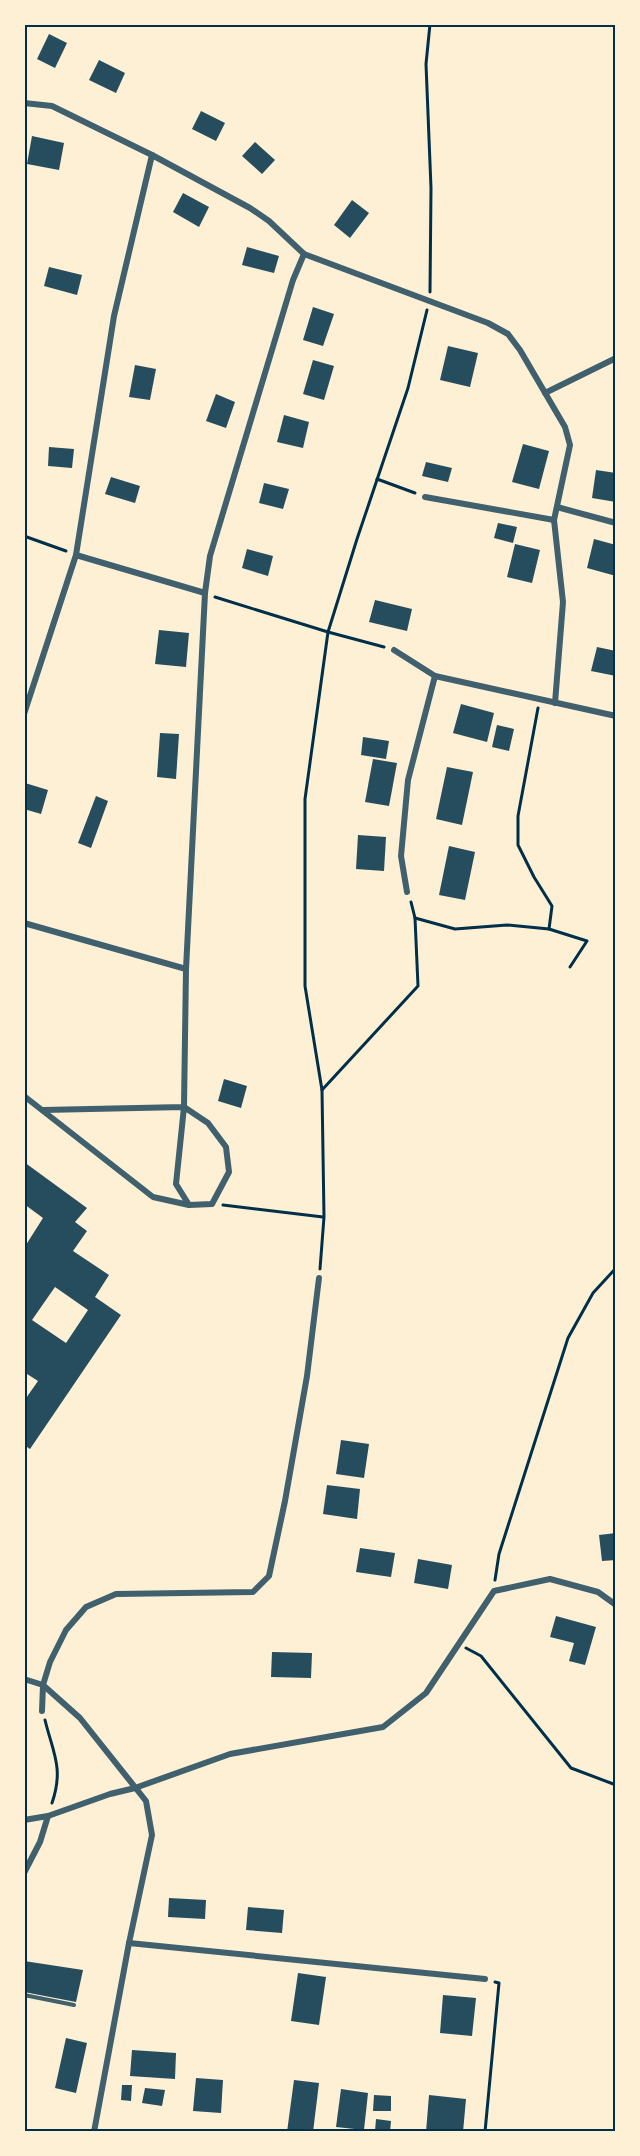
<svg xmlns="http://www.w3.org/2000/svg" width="640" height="2156" viewBox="0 0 640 2156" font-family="Arial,sans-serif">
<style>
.building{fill:#264d5e;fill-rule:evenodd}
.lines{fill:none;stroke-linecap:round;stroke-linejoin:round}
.path{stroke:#003049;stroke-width:3}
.service{stroke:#3f606c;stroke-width:4}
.minor{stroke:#3f606c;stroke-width:6}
.neatline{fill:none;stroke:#003049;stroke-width:2}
</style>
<rect width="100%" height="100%" fill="#fdf0d5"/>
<g class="building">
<path d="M 49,34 L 67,43 L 55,68 L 37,59 Z"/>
<path d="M 99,60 L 125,73 L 116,93 L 89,80 Z"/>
<path d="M 201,111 L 225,123 L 216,141 L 192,129 Z"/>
<path d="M 32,136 L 64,143 L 59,170 L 27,164 Z"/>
<path d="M 255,142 L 275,160 L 262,174 L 242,156 Z"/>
<path d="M 183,193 L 209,207 L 199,227 L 173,212 Z"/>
<path d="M 352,200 L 369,213 L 350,238 L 334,225 Z"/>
<path d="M 247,247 L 279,256 L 274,273 L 242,265 Z"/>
<path d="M 49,267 L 82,275 L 77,295 L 44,286 Z"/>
<path d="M 313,307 L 334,314 L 323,346 L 303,340 Z"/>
<path d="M 448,346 L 478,353 L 470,387 L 440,380 Z"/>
<path d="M 313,360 L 334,366 L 324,400 L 303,394 Z"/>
<path d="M 135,365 L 156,369 L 150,400 L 129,397 Z"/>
<path d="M 216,394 L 235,402 L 226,428 L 206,421 Z"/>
<path d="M 284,415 L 309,422 L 303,448 L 277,442 Z"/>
<path d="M 523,444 L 549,451 L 539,489 L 512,482 Z"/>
<path d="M 49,447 L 74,449 L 72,468 L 48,466 Z"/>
<path d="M 426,462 L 452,468 L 448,482 L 422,476 Z"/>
<path d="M 596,470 L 616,473 L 616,502 L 592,498 Z"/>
<path d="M 111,477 L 140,486 L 135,503 L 105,494 Z"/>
<path d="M 264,483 L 289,489 L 283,509 L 259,503 Z"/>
<path d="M 498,523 L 517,527 L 513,543 L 494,538 Z"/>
<path d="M 594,539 L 616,545 L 616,576 L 587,568 Z"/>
<path d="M 515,544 L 540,550 L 532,583 L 507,577 Z"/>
<path d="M 247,549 L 273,556 L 268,576 L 242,568 Z"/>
<path d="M 375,600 L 412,609 L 407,631 L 369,622 Z"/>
<path d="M 159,630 L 189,633 L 186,667 L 155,664 Z"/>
<path d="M 597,647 L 616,651 L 616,676 L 591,671 Z"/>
<path d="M 461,704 L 494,713 L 487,742 L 453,733 Z"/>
<path d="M 497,725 L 514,729 L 509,751 L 492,747 Z"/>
<path d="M 160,733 L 179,734 L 176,779 L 157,777 Z"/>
<path d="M 363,737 L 389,741 L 386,759 L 361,755 Z"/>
<path d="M 373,759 L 397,763 L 389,806 L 365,802 Z"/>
<path d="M 447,767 L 473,772 L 462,825 L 436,819 Z"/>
<path d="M 25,783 L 48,790 L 41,814 L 24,809 Z"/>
<path d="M 96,796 L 108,801 L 91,848 L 78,843 Z"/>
<path d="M 358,835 L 386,837 L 384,871 L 356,869 Z"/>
<path d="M 449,846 L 475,852 L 465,900 L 439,895 Z"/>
<path d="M 224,1079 L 247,1086 L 241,1108 L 218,1101 Z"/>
<path d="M 24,1162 L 87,1208 L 75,1222 L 87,1231 L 73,1251 L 109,1275 L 95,1297 L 121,1315 L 30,1449 L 24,1445 L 24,1401 L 38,1381 L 24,1372 L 24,1248 L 43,1218 L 24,1204 ZM 55,1287 L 88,1310 L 66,1343 L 32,1320 Z"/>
<path d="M 341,1440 L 369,1444 L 364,1478 L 336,1474 Z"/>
<path d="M 327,1485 L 360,1489 L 357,1519 L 323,1514 Z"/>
<path d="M 616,1533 L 616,1560 L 602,1561 L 599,1535 Z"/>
<path d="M 360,1548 L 395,1553 L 391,1577 L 356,1572 Z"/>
<path d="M 418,1559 L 452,1565 L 448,1589 L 414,1583 Z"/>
<path d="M 556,1616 L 596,1627 L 585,1665 L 569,1661 L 574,1643 L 550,1637 Z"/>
<path d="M 272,1652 L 312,1653 L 311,1678 L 271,1677 Z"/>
<path d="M 169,1898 L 206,1900 L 205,1919 L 168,1917 Z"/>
<path d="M 248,1907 L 284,1910 L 282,1933 L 246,1930 Z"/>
<path d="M 24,1961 L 83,1970 L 76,2002 L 24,1992 Z"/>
<path d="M 298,1973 L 326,1977 L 319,2025 L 291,2021 Z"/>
<path d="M 443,1995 L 476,1998 L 472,2036 L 440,2033 Z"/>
<path d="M 66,2038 L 87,2043 L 76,2093 L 55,2088 Z"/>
<path d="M 132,2050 L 176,2053 L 175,2079 L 130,2076 Z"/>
<path d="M 196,2078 L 223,2080 L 221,2113 L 193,2111 Z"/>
<path d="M 294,2080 L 319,2083 L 313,2132 L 287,2132 Z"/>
<path d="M 122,2085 L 132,2085 L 131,2101 L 121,2100 Z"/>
<path d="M 145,2088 L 165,2090 L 162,2106 L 142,2103 Z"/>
<path d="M 341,2089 L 368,2093 L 364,2130 L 336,2127 Z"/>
<path d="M 374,2095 L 391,2096 L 391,2111 L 373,2111 Z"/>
<path d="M 429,2095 L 466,2099 L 463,2132 L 426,2132 Z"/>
<path d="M 376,2119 L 391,2121 L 390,2132 L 375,2131 Z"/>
</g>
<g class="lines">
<g class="path">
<path d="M 430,292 L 431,188 L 426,64 L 430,24"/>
<path d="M 377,479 L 415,493"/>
<path d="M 24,536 L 66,551"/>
<path d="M 215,597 L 328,632 L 384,647"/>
<path d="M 538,708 L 518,816 L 518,845 L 534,877 L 552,906 L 549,929"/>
<path d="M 415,918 L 455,929 L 507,925 L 549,929 L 587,941 L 570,967"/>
<path d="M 322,1090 L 418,986 L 415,918 L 411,902"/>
<path d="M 223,1205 L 323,1217"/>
<path d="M 320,1269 L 324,1217 L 322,1090 L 305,986 L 305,799 L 328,632 L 357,539 L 408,388 L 427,310"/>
<path d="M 495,1580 L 499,1554 L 568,1338 L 593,1293 L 616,1268"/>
<path d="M 466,1648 L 481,1656 L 571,1768 L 616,1785"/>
<path d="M 45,1720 C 53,1753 64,1768 52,1803"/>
<path d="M 485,2132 L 499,1983 L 495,1982"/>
</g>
<path class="service" d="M 24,1995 L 74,2005"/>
<g class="minor">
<path d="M 24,103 L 52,106 L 152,155 L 250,208 L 269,221 L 304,254 L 488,323 L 508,334 L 520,350 L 565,427 L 570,445 L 554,520 L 563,602 L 555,703"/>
<path d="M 545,393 L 616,358"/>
<path d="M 425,497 L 554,520"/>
<path d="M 557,507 L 616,523"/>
<path d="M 76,555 L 205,593"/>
<path d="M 394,650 L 435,676 L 616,716"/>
<path d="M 24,714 L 76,555 L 114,316 L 152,155"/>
<path d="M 407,892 L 401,856 L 408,780 L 435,676"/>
<path d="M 24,923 L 186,969"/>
<path d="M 24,1096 L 153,1197 L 189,1205"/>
<path d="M 43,1110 L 184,1107 L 208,1123 L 226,1147 L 229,1172 L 212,1204 L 189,1205 L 176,1184 L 184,1107 L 186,969 L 205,593 L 210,556 L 293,280 L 304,254"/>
<path d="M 24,1679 L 43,1685 L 42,1711"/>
<path d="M 24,1820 L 48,1816"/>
<path d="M 24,1873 L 40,1842 L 48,1816 L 110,1794 L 135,1788 L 230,1754 L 383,1727 L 426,1693 L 494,1591 L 550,1579 L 598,1592 L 616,1605"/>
<path d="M 129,1943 L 485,1979"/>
<path d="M 94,2132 L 129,1943 L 152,1835 L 146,1801 L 80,1718 L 43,1685 L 50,1662 L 66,1630 L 86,1607 L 116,1594 L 253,1592 L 269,1576 L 285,1501 L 307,1376 L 319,1278"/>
</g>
</g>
<rect width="640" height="2156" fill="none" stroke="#fdf0d5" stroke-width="51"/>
<rect x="26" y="26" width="588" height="2104" class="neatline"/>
</svg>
